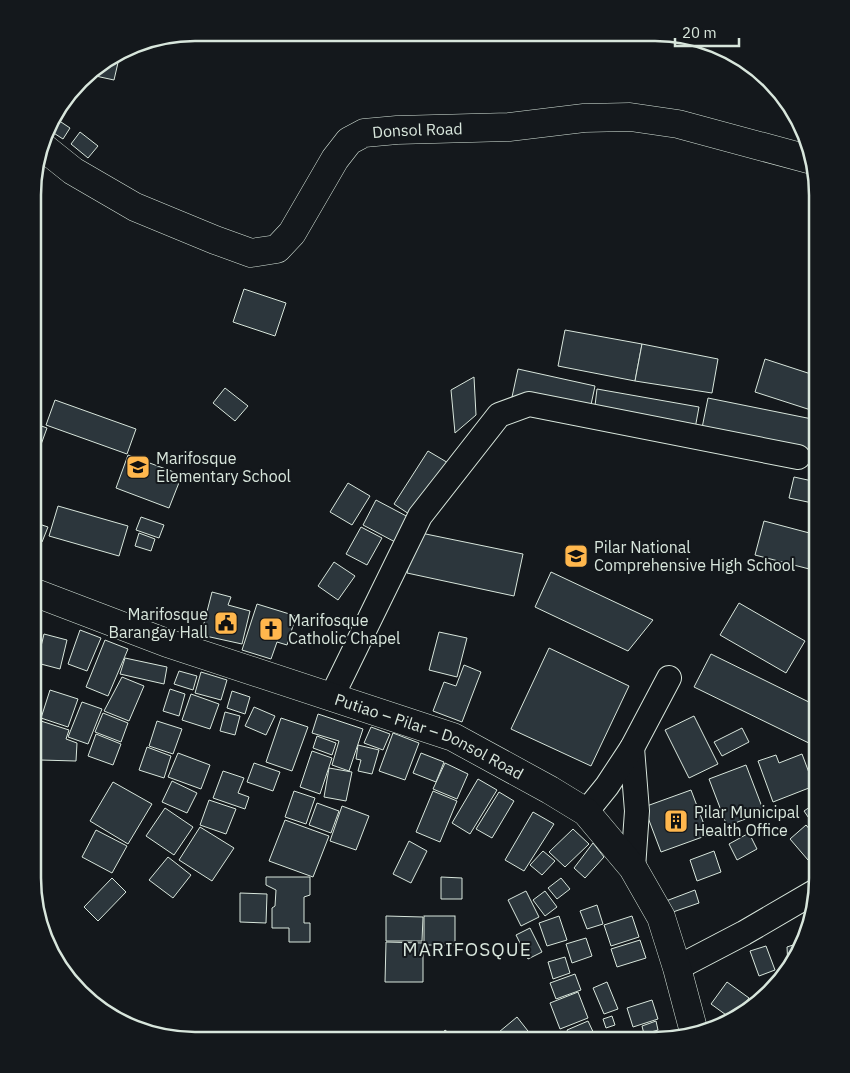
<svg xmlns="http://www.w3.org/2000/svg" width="850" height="1073" viewBox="0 0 850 1073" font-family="'IBM Plex Sans',sans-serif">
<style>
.building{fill:#2c363c;stroke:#d8e6dc}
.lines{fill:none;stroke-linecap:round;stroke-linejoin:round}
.minor-casing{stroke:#d8e6dc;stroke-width:26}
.major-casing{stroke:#d8e6dc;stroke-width:29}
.minor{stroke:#14181c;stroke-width:24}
.major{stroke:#14181c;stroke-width:28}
.labels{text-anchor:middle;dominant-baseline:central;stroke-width:4;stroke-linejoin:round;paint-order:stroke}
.street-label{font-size:16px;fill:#d8e6dc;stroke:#14181c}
.poi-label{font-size:16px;fill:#d8e6dc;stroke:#14181c;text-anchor:start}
.quarter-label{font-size:19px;letter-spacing:1px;fill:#d8e6dc;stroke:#14181c}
.rim{fill:none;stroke:#d8e6dc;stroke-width:2.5}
</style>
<rect width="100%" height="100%" fill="#14181c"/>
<g class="building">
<path d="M 388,33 L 401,33 L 391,38 Z"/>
<path d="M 120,54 L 114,80 L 91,75 L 92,70 Z"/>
<path d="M 55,118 L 70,128 L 63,139 L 49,130 Z"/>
<path d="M 80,132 L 98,146 L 88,158 L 71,144 Z"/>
<path d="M 244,289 L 286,303 L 275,336 L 233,322 Z"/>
<path d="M 565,330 L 642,344 L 635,381 L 558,366 Z"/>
<path d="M 642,344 L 718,359 L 712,393 L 635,381 Z"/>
<path d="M 765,359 L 817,376 L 817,412 L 755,392 Z"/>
<path d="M 518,369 L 595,386 L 589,414 L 512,397 Z"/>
<path d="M 474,377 L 476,415 L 455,433 L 451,390 Z"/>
<path d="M 225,388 L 248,406 L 235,421 L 213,403 Z"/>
<path d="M 597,389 L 699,407 L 694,434 L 594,414 Z"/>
<path d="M 708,398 L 817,420 L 817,456 L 701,433 Z"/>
<path d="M 55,400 L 136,429 L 127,454 L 46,425 Z"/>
<path d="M 33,423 L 47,428 L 35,461 L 33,460 Z"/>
<path d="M 428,451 L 450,464 L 415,518 L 394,504 Z"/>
<path d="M 128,455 L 182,475 L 169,508 L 116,488 Z"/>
<path d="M 794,477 L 817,482 L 817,504 L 789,498 Z"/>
<path d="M 348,483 L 370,496 L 352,525 L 330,512 Z"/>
<path d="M 376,500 L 410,518 L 397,543 L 363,525 Z"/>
<path d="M 58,506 L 128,526 L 119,556 L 49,536 Z"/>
<path d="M 141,517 L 164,525 L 159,538 L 136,530 Z"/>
<path d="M 764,521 L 817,535 L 817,571 L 755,555 Z"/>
<path d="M 33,522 L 48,527 L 42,542 L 33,539 Z"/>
<path d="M 361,527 L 382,538 L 367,565 L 346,554 Z"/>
<path d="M 416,532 L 523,554 L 514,596 L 407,573 Z"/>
<path d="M 139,533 L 155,539 L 151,551 L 135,546 Z"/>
<path d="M 334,562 L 355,576 L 338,600 L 318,586 Z"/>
<path d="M 551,572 L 653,620 L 628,651 L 535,607 Z"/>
<path d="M 212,592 L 231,597 L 228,605 L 250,611 L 242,644 L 201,635 Z"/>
<path d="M 739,603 L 805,641 L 786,673 L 720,635 Z"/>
<path d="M 257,604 L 296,616 L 287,645 L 277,642 L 271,659 L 242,650 Z"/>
<path d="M 80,630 L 101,638 L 87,671 L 68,664 Z"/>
<path d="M 439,632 L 467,638 L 457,677 L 429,670 Z"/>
<path d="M 44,634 L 67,640 L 60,669 L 37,663 Z"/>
<path d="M 105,640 L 128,649 L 108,696 L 86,687 Z"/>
<path d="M 549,648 L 629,686 L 591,766 L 511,729 Z"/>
<path d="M 711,654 L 817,706 L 817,747 L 694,687 Z"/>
<path d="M 125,658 L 167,667 L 164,684 L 120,674 Z"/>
<path d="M 464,665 L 481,672 L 462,722 L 433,711 L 444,682 L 456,686 Z"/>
<path d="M 179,671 L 197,676 L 193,690 L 174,684 Z"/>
<path d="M 201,672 L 227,680 L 221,700 L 195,693 Z"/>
<path d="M 122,677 L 144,686 L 129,721 L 104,711 Z"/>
<path d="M 170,689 L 185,694 L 179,716 L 163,711 Z"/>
<path d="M 50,690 L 78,699 L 68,727 L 41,718 Z"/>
<path d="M 232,691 L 250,697 L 245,714 L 227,708 Z"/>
<path d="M 191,694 L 219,704 L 210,729 L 182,720 Z"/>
<path d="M 82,702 L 102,709 L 88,744 L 68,737 Z"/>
<path d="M 254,707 L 275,716 L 266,735 L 245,726 Z"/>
<path d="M 225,712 L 240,716 L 235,735 L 220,731 Z"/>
<path d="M 103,713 L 128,723 L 121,742 L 95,732 Z"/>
<path d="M 318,714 L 363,729 L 349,771 L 332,765 L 339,741 L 312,733 Z"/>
<path d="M 694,716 L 718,764 L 689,778 L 665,730 Z"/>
<path d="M 281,718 L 308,727 L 292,771 L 266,762 Z"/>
<path d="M 41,721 L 69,730 L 66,739 L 77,743 L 76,761 L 40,760 Z"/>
<path d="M 157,721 L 182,729 L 173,754 L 149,746 Z"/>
<path d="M 371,727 L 390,734 L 383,750 L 364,743 Z"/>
<path d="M 742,728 L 749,742 L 722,756 L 714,742 Z"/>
<path d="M 393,733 L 419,743 L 405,780 L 379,771 Z"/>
<path d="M 96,734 L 121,744 L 113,765 L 88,756 Z"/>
<path d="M 317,736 L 336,743 L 332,755 L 313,748 Z"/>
<path d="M 358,745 L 379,750 L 372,774 L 358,771 L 361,760 L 356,759 Z"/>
<path d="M 147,747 L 171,756 L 164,778 L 139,770 Z"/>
<path d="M 312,751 L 332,758 L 320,794 L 300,787 Z"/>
<path d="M 178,753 L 210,765 L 201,789 L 168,777 Z"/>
<path d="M 421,753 L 444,762 L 436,782 L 413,773 Z"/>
<path d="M 802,754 L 814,786 L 773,802 L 758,761 L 776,755 L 779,763 Z"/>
<path d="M 254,763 L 280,772 L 273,791 L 247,782 Z"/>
<path d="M 445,763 L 468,774 L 457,799 L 433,789 Z"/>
<path d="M 746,765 L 764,812 L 727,826 L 709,779 Z"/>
<path d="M 329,768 L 352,772 L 346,801 L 324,797 Z"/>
<path d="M 223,771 L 244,778 L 238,793 L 249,797 L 245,809 L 213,798 Z"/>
<path d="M 478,779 L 497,790 L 470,834 L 452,823 Z"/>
<path d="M 172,781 L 197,793 L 187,813 L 162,802 Z"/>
<path d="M 113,782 L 152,804 L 128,844 L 90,821 Z"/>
<path d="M 691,790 L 708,835 L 661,852 L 644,807 Z"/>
<path d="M 294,791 L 315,798 L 306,824 L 285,817 Z"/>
<path d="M 433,791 L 457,801 L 440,842 L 416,832 Z"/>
<path d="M 499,792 L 514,801 L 492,838 L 476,829 Z"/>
<path d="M 209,800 L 236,809 L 226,834 L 200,825 Z"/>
<path d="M 817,802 L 817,830 L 804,811 Z"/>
<path d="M 317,803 L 339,811 L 331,833 L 309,825 Z"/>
<path d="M 342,806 L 369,816 L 356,850 L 330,841 Z"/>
<path d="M 165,808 L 193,827 L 174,855 L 146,836 Z"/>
<path d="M 533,812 L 554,824 L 524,871 L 505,860 Z"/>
<path d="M 285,820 L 329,836 L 313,877 L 269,861 Z"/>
<path d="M 806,825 L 817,838 L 817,853 L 808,860 L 790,839 Z"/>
<path d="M 200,827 L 234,848 L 212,881 L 179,860 Z"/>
<path d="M 573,829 L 589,844 L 565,867 L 549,852 Z"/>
<path d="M 96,830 L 127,846 L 112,873 L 82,857 Z"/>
<path d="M 749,833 L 757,849 L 737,860 L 729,844 Z"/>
<path d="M 409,841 L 427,851 L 411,883 L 393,874 Z"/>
<path d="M 593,843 L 604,857 L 585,878 L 574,868 Z"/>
<path d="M 543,851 L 555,861 L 542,875 L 530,865 Z"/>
<path d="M 714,851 L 721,872 L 697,881 L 690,860 Z"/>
<path d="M 168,857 L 191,875 L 173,898 L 149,880 Z"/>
<path d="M 266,877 L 310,877 L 310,895 L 304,897 L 304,923 L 310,923 L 310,942 L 289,942 L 289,928 L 272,928 L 272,908 L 275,906 L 276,890 L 266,885 Z"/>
<path d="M 441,877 L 462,878 L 462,899 L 441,899 Z"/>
<path d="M 112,878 L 126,892 L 98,921 L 84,907 Z"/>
<path d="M 561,878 L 570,889 L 557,899 L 548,888 Z"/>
<path d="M 695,890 L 699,903 L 670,913 L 666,901 Z"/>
<path d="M 526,891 L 539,917 L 521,926 L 508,900 Z"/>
<path d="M 545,891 L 557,907 L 545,916 L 533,900 Z"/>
<path d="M 240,893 L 267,894 L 266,923 L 240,922 Z"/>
<path d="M 597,905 L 603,924 L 587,929 L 580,911 Z"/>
<path d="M 386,916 L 423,917 L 422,941 L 386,941 Z"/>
<rect x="424" y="916" width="31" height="29"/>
<path d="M 559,916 L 567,940 L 547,946 L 539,923 Z"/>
<path d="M 632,916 L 639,937 L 611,946 L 604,925 Z"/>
<path d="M 530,928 L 542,952 L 528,959 L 516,935 Z"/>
<path d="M 586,938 L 592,956 L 572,963 L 566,944 Z"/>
<path d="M 640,940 L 646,958 L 617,967 L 611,949 Z"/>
<path d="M 386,942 L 423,943 L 423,982 L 385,982 Z"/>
<path d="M 799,943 L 791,966 L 788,967 L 787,947 Z"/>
<path d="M 766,946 L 775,970 L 759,976 L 750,951 Z"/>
<path d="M 565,957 L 570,973 L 553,979 L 548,962 Z"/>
<path d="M 575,974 L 581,990 L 556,999 L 550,983 Z"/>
<path d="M 607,982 L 618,1009 L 604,1014 L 593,988 Z"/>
<path d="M 727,982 L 749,998 L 733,1020 L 711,1004 Z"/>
<path d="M 578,992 L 588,1018 L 560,1029 L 550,1003 Z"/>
<path d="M 652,1000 L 658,1019 L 633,1027 L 627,1008 Z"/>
<path d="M 612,1016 L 615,1025 L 606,1028 L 603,1019 Z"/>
<path d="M 517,1017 L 535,1040 L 495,1040 L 493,1037 Z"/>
<path d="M 588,1021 L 596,1038 L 591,1040 L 571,1040 L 567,1030 Z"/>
<path d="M 656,1021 L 658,1030 L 644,1034 L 642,1026 Z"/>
<path d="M 445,1030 L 458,1040 L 438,1040 Z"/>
</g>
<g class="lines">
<g class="minor-casing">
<g id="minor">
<path d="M 332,696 L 420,516 L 499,415 L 529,404 L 798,457"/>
<path d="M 632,748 L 637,811 L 633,868"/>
<path d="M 586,812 L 607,786 L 632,748 L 669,678"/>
<path d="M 677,968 L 744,933 L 816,891"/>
</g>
</g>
<g class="major-casing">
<g id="major">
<path id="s1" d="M 43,147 L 73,171 L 135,207 L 215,240 L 251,253 L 277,249 L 292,233 L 335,159 L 349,141 L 364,133 L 397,130 L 509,127 L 584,118 L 630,117 L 678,124 L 808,159"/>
<path id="s2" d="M 33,592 L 167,643 L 453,737 L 550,790 L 586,812 L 633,868 L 661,917 L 677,968 L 694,1032"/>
</g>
</g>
<use href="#minor" class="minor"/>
<use href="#major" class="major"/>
</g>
<defs>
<g id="school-square" transform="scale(1.25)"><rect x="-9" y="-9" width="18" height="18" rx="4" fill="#ffb74d" stroke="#14181c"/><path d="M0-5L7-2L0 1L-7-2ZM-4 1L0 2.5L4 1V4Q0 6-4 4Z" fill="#111"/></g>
<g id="civic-square" transform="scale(1.25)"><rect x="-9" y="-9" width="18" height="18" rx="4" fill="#ffb74d" stroke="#14181c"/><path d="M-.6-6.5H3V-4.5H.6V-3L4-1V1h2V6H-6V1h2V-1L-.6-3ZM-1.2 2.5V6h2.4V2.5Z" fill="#111"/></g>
<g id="church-square" transform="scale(1.25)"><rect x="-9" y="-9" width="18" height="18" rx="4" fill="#ffb74d" stroke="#14181c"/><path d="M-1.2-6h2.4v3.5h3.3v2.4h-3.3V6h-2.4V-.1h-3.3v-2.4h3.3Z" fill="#111"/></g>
<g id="building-square" transform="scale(1.25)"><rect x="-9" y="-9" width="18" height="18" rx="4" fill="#ffb74d" stroke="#14181c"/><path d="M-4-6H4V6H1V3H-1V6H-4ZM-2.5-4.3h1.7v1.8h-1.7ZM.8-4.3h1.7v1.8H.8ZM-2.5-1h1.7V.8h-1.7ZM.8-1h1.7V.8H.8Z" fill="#111"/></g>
</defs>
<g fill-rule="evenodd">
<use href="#school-square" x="138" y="467"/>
<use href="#school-square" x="576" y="556"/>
<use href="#civic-square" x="226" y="623"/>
<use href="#church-square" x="271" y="629"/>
<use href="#building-square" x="676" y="821"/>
</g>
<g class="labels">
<g class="street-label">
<text stroke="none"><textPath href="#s1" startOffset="462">Donsol Road</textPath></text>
<text stroke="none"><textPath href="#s2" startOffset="422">Putiao – Pilar – Donsol Road</textPath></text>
</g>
<g class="poi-label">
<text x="156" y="458">Marifosque<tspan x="156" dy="18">Elementary School</tspan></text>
<text x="594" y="547">Pilar National<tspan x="594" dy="18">Comprehensive High School</tspan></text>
<text x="208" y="614" text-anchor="end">Marifosque<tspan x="208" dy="18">Barangay Hall</tspan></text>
<text x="288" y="620">Marifosque<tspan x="288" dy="18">Catholic Chapel</tspan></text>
<text x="694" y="812">Pilar Municipal<tspan x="694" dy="18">Health Office</tspan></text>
</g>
<g class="quarter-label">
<text x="467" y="949">MARIFOSQUE</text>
</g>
</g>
<path d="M0 0H850V1073H0ZM195 41H655A154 154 0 0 1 809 195V878A154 154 0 0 1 655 1032H195A154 154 0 0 1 41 878V195A154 154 0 0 1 195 41Z" fill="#14181c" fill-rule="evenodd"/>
<path class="rim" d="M195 41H655A154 154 0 0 1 809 195V878A154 154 0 0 1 655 1032H195A154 154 0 0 1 41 878V195A154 154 0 0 1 195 41Z"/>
<path d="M675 38v8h64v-8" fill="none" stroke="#d8e6dc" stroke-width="2.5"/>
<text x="682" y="38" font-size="15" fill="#d8e6dc" stroke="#14181c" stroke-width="4" paint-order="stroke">20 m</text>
</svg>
